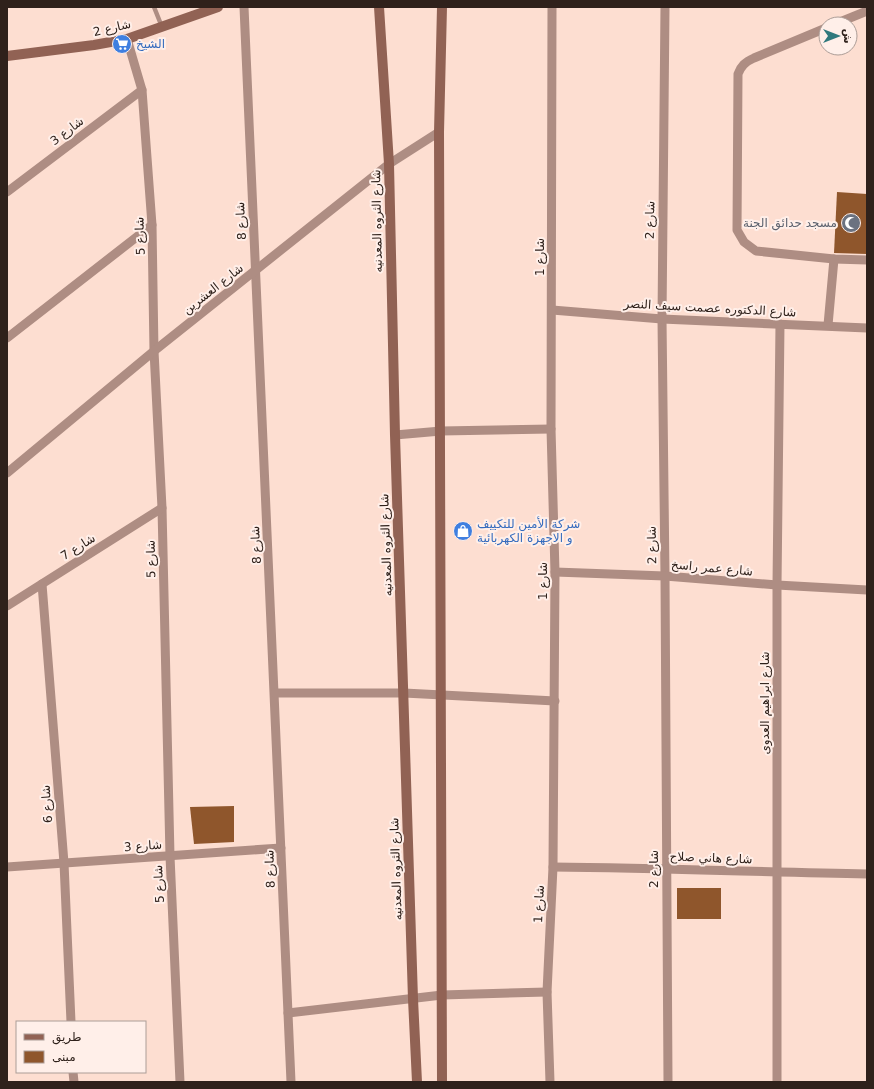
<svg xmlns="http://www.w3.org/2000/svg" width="874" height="1089" viewBox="0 0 874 1089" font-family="'DejaVu Sans',Vazirmatn,sans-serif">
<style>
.building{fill:#8f562c}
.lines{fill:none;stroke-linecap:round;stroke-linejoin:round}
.lane{stroke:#ae8d83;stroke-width:4.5}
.street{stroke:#ae8d83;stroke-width:9}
.secondary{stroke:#916254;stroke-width:10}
.labels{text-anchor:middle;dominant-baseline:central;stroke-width:4;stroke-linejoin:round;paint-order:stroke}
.street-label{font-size:12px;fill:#2f211b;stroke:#ffefe9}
.shop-label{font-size:12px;fill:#366cbe;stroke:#ffefe9;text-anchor:start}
.worship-label{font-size:12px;fill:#5b616d;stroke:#ffefe9;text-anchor:end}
</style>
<rect width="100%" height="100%" fill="#fdded1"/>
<g class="building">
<path d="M 837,192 L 867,194 L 867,254 L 834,253 Z"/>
<path d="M 234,806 L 234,842 L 194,844 L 190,807 Z"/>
<rect x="677" y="888" width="44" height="31"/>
</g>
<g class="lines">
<path class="lane" d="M 154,7 L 162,27"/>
<g class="street">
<path d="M 244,7 L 291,1082"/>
<path d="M 665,7 L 662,319 L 665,576 L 668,1082"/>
<path d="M 835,24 L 867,11"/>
<path d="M 826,28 L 754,58 C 745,62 741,66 738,74 L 737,230 L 744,242 L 756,251 L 834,259 L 867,260"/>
<path d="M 127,39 L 142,90 L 152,225 L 154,351 L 162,508 L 170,856 L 180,1082"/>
<path d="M 7,192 L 142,90"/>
<path d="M 552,310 L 662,319 L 867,328"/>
<path d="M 828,325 L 834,259"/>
<path d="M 7,338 L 152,225"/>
<path d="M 395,435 L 441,431 L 551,429"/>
<path d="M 7,473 L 154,351 L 389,164 L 439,132"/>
<path d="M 555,572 L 665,576 L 777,585 L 867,590"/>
<path d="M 42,584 L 64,863 L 71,1022"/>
<path d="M 7,606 L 162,508"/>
<path d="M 275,693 L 404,693 L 555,701"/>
<path d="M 7,867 L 281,848"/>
<path d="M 553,867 C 658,868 762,872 867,874"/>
<path d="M 288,1013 L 442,995 L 547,992"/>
<path d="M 73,1072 L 74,1082"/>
<path d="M 550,1082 L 547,992 L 553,867 L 555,572 L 551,429 L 552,7"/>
<path d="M 777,1082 L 777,585 L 780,324"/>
</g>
<g class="secondary">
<path d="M 379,7 L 389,164 L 395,435 L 413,999 L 417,1082"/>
<path d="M 442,7 L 439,132 L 442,1082"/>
<path d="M 7,56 L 94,45 L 127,39 L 218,7"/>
</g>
</g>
<defs>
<g id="supermarket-disc" transform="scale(1)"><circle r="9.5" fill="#3f7fe0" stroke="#ffefe9"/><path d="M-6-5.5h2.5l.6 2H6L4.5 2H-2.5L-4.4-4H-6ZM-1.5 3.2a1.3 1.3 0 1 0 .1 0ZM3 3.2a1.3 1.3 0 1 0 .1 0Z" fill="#fff"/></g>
<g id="mosque-disc" transform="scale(1)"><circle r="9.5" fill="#6b7280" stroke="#ffefe9"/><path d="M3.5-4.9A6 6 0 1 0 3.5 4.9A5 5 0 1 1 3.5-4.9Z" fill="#fff"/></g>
<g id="shop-disc" transform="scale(1)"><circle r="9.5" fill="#3f7fe0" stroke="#ffefe9"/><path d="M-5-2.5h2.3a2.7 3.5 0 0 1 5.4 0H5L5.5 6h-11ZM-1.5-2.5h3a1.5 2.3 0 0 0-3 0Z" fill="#fff"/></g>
</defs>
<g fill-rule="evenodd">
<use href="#supermarket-disc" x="122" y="44"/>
<use href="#mosque-disc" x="851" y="223"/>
<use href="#shop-disc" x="463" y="531"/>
</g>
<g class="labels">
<g class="street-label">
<text transform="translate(112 28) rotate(-13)">شارع 2</text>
<text transform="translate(67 131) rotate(-37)">شارع 3</text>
<text transform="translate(650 220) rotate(-89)">شارع 2</text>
<text transform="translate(241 221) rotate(-93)">شارع 8</text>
<text transform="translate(377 221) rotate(-91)">شارع الثروه المعدنيه</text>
<text transform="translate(140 236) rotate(-92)">شارع 5</text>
<text transform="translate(540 257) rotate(-90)">شارع 1</text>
<text transform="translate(213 289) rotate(-38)">شارع العشرين</text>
<text transform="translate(710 308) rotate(3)">شارع الدكتوره عصمت سيف النصر</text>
<text transform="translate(256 545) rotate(-93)">شارع 8</text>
<text transform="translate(386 545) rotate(-92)">شارع الثروه المعدنيه</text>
<text transform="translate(652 545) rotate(-91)">شارع 2</text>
<text transform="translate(78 547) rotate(-32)">شارع 7</text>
<text transform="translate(151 559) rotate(-91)">شارع 5</text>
<text transform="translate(712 568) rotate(5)">شارع عمر راسخ</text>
<text transform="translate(543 581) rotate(-90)">شارع 1</text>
<text transform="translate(765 703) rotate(-90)">شارع ابراهيم العدوى</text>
<text transform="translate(47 804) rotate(-94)">شارع 6</text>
<text transform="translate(143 846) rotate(-4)">شارع 3</text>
<text transform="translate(711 858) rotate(2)">شارع هاني صلاح</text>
<text transform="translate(270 869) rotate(-92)">شارع 8</text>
<text transform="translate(396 869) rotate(-92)">شارع الثروه المعدنيه</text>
<text transform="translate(654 869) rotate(-90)">شارع 2</text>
<text transform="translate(159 884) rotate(-93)">شارع 5</text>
<text transform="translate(539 904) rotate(-87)">شارع 1</text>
</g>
<g class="shop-label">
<text x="136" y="44">الشيخ</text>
<text x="477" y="524">شركة الأمين للتكييف<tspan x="477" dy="14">و الاجهزة الكهربائية</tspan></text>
</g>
<g class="worship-label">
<text x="837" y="223">مسجد حدائق الجنة</text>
</g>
</g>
<rect width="874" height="1089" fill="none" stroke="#2f211b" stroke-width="16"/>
<rect x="16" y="1021" width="130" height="52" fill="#ffefe9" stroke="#ac9d97"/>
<rect x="24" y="1034" width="20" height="6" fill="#916254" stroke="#ac9d97"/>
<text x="52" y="1041" font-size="12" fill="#2f211b">طريق</text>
<rect x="24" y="1051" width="20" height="12" fill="#8f562c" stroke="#ac9d97"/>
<text x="52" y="1061" font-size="12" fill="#2f211b">مبنى</text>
<g transform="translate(838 36) rotate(90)"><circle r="19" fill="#ffefe9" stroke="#ac9d97"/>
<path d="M0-3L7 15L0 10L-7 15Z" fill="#30797d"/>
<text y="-6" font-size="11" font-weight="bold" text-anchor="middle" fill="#2f211b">ش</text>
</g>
</svg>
